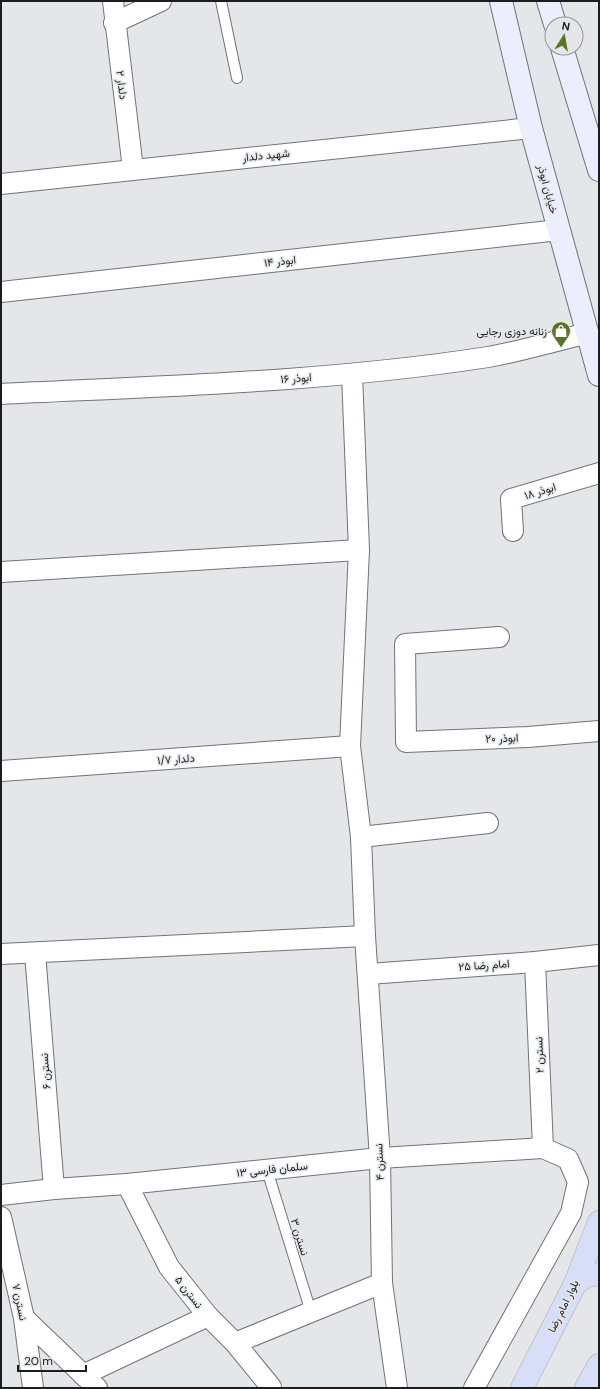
<svg xmlns="http://www.w3.org/2000/svg" width="600" height="1389" viewBox="0 0 600 1389" font-family="'DM Sans',Vazirmatn,sans-serif">
<style>
.lines{fill:none;stroke-linecap:round;stroke-linejoin:round}
.service-casing{stroke:#727377;stroke-width:12}
.minor-casing{stroke:#727377;stroke-width:22}
.secondary-casing{stroke:#727377;stroke-width:24}
.primary-casing{stroke:#c4c4c4;stroke-width:24}
.service{stroke:#fff;stroke-width:10}
.minor{stroke:#fff;stroke-width:20}
.secondary{stroke:#ebeefc;stroke-width:22}
.primary{stroke:#d6def8;stroke-width:22}
.labels{text-anchor:middle;dominant-baseline:central;stroke-width:3;stroke-linejoin:round;paint-order:stroke}
.street-label{font-size:11px;fill:#1c1d1e;stroke:#e5e6ea}
.poi-label{font-size:11px;fill:#1c1d1e;stroke:#e5e6ea;text-anchor:end}
</style>
<rect width="100%" height="100%" fill="#e5e6ea"/>
<g class="lines">
<g class="service-casing">
<g id="service">
<path d="M 221,1 L 237,78"/>
<path d="M 267,1170 L 311,1312"/>
</g>
</g>
<g class="minor-casing">
<g id="minor">
<path d="M 113,1 L 133,169"/>
<path d="M 114,23 L 161,1"/>
<path d="M 1,184 L 531,128"/>
<path d="M 1,292 L 559,230"/>
<path d="M 352,374 L 359,550 L 350,746 L 361,837 L 365,936 L 380,1158 L 382,1283 L 397,1388"/>
<path d="M 1,394 C 163,386 327,382 488,357 C 522,351 555,341 588,333"/>
<path d="M 513,531 L 511,499 L 599,473"/>
<path d="M 1,572 L 359,550"/>
<path d="M 499,637 L 405,644 L 406,742 L 528,737 L 599,731"/>
<path d="M 1,771 L 350,746"/>
<path d="M 361,837 L 488,823"/>
<path d="M 35,953 L 54,1189"/>
<path d="M 1,954 L 365,936"/>
<path d="M 535,962 L 543,1148"/>
<path d="M 368,974 L 535,962 L 599,955"/>
<path d="M 127,1184 L 169,1267 L 208,1316 L 235,1343 L 271,1387"/>
<path d="M 1,1195 L 54,1189 L 127,1184 L 380,1158 L 543,1148 L 568,1159 L 578,1182 L 571,1213 L 474,1388"/>
<path d="M 1,1217 L 24,1318 L 33,1388"/>
<path d="M 24,1318 L 97,1388"/>
<path d="M 235,1343 L 382,1283"/>
<path d="M 83,1375 L 208,1316"/>
</g>
</g>
<g class="secondary-casing">
<g id="secondary">
<path d="M 501,1 L 531,128 L 599,375"/>
<path d="M 548,1 L 555,24"/>
<path d="M 562,48 L 599,170"/>
</g>
</g>
<g class="primary-casing">
<g id="primary">
<path d="M 575,1284 L 586,1276 L 599,1274"/>
<path d="M 522,1388 L 575,1284 L 599,1222"/>
<path d="M 586,1388 L 599,1365"/>
</g>
</g>
<use href="#service" class="service"/>
<use href="#minor" class="minor"/>
<use href="#secondary" class="secondary"/>
<use href="#primary" class="primary"/>
</g>
<defs>
<g id="shop-pin" transform="scale(1)"><path d="M0 17L-7.5 6A9.5 9.5 0 1 1 7.5 6Z" fill="#5a7427" stroke="#e5e6ea"/><path d="M-5-2.5h2.3a2.7 3.5 0 0 1 5.4 0H5L5.5 6h-11ZM-1.5-2.5h3a1.5 2.3 0 0 0-3 0Z" fill="#fff"/></g>
</defs>
<g fill-rule="evenodd">
<use href="#shop-pin" x="561" y="331"/>
</g>
<g class="labels">
<g class="street-label">
<text transform="translate(122 85) rotate(83)">دلدار ۲</text>
<text transform="translate(266 155) rotate(-6)">شهید دلدار</text>
<text transform="translate(548 189) rotate(75)">خیابان ابوذر</text>
<text transform="translate(280 261) rotate(-6)">ابوذر ۱۴</text>
<text transform="translate(296 378) rotate(-4)">ابوذر ۱۶</text>
<text transform="translate(540 491) rotate(-17)">ابوذر ۱۸</text>
<text transform="translate(502 738) rotate(-2)">ابوذر ۲۰</text>
<text transform="translate(176 759) rotate(-4)">دلدار ۱/۷</text>
<text transform="translate(484 965) rotate(-4)">امام رضا ۲۵</text>
<text transform="translate(539 1055) rotate(-92)">نسترن ۲</text>
<text transform="translate(45 1071) rotate(-94)">نسترن ۶</text>
<text transform="translate(379 1162) rotate(-92)">نسترن ۴</text>
<text transform="translate(272 1169) rotate(-6)">۱۳ سلمان فارسی</text>
<text transform="translate(300 1237) rotate(73)">۳ نسترن</text>
<text transform="translate(189 1292) rotate(52)">نسترن ۵</text>
<text transform="translate(20 1302) rotate(78)">نسترن ۷</text>
<text transform="translate(563 1306) rotate(-64)">بلوار امام رضا</text>
</g>
<g class="poi-label">
<text x="547" y="331">زنانه دوزی رجایی</text>
</g>
</g>
<rect width="600" height="1389" fill="none" stroke="#1c1d1e" stroke-width="4"/>
<g transform="translate(564 36) rotate(11)"><circle r="19" fill="#e5e6ea" stroke="#959698"/>
<path d="M0-3L7 15L0 10L-7 15Z" fill="#5a7427"/>
<text y="-6" font-size="11" font-weight="bold" text-anchor="middle" fill="#1c1d1e">N</text>
</g>
<path d="M18 1365v6h68v-6" fill="none" stroke="#1c1d1e" stroke-width="2"/>
<text x="24" y="1365" font-size="12" fill="#1c1d1e" stroke="#e5e6ea" stroke-width="3" paint-order="stroke">20 m</text>
</svg>
